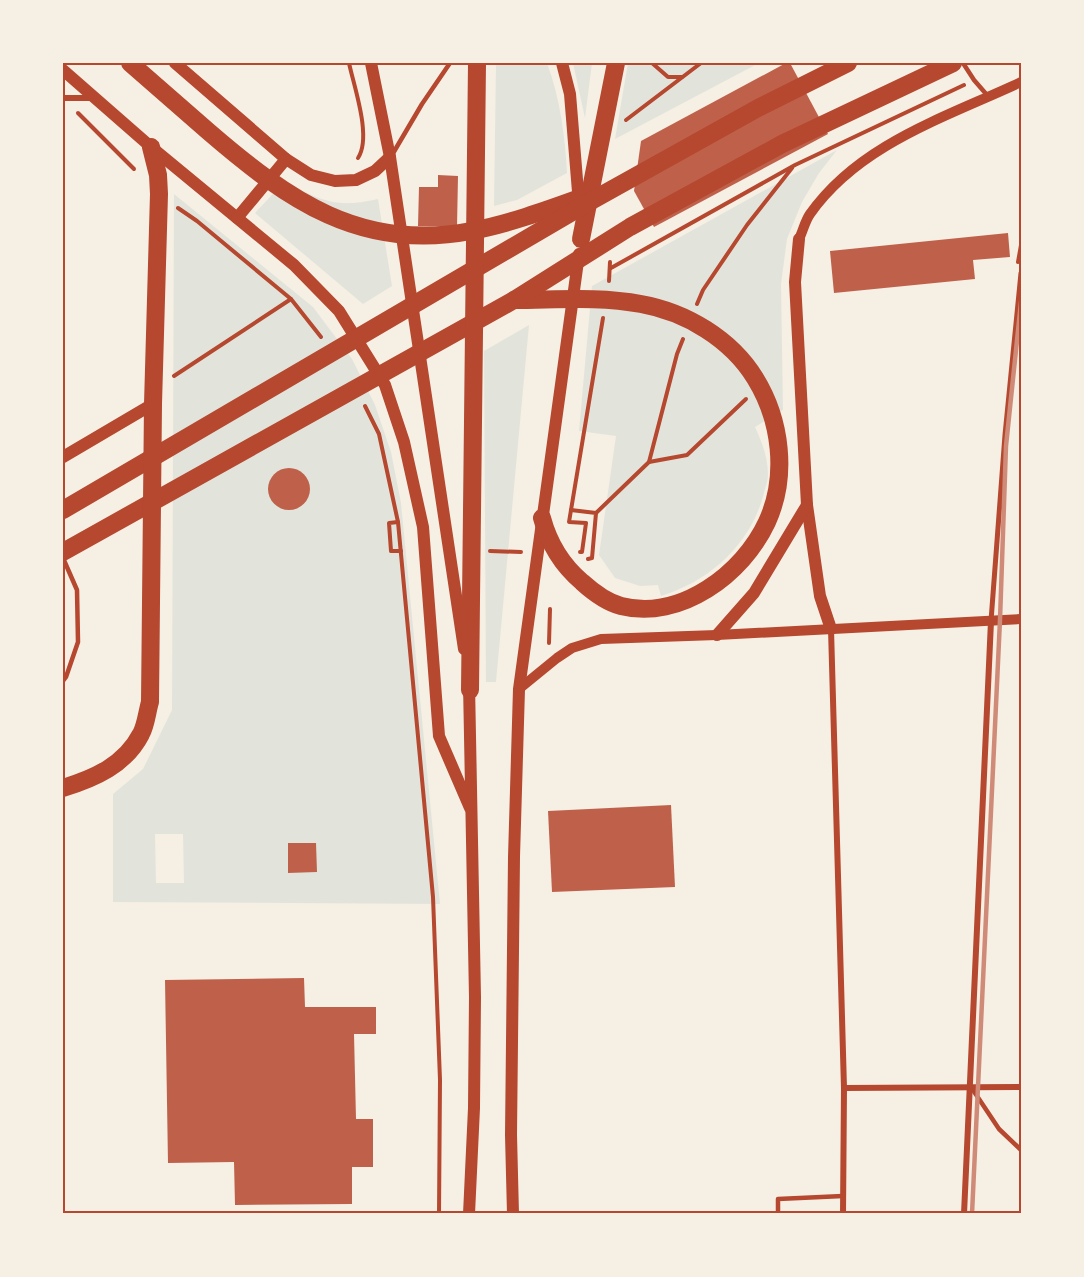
<svg xmlns="http://www.w3.org/2000/svg" width="1084" height="1277" viewBox="0 0 1084 1277" font-family="'Fira Sans Condensed',sans-serif">
<style>
.green{fill:#e2e4dc;fill-rule:evenodd}
.building{fill:#bf614a}
.lines{fill:none;stroke-linecap:round;stroke-linejoin:round}
.path{stroke:#b5482f;stroke-width:4}
.service{stroke:#b5482f;stroke-width:4.5}
.pedestrian{stroke:#b5482f;stroke-width:5}
.minor{stroke:#b5482f;stroke-width:6}
.tertiary{stroke:#b5482f;stroke-width:10}
.secondary{stroke:#b5482f;stroke-width:12}
.motorway{stroke:#b5482f;stroke-width:18}
.rail{stroke:#cf8b77;stroke-width:4.5}
.neatline{fill:none;stroke:#b5482f;stroke-width:2}
</style>
<rect width="100%" height="100%" fill="#f6efe4"/>
<g class="green">
<path d="M 496,63 L 547,63 C 560,98 565,136 567,173 L 517,200 L 494,206 Z"/>
<path d="M 573,63 L 592,63 L 585,118 Z"/>
<path d="M 628,63 L 759,63 L 615,139 Z"/>
<path d="M 837,150 L 819,173 L 802,202 L 787,239 L 781,284 L 783,410 L 755,427 C 762,442 768,458 768,475 C 768,481 765,488 764,493 C 751,544 710,581 661,596 L 658,585 L 640,586 L 615,578 L 599,555 L 616,436 L 579,431 L 592,286 Z"/>
<path d="M 284,182 C 322,200 334,209 378,199 L 392,286 L 363,304 L 255,213 Z"/>
<path d="M 174,194 L 313,307 L 352,359 L 375,405 L 391,452 L 401,503 L 440,904 L 113,902 L 113,794 L 143,769 L 172,710 ZM 155,834 L 183,834 L 184,883 L 156,883 Z"/>
<path d="M 529,325 L 496,682 L 486,682 L 484,351 Z"/>
</g>
<g class="building">
<path d="M 786,63 L 790,63 L 828,134 L 654,227 L 634,191 L 641,141 Z"/>
<path d="M 438,175 L 458,176 L 457,227 L 418,226 L 419,187 L 438,187 Z"/>
<path d="M 1008,233 L 1010,257 L 973,260 L 975,279 L 834,293 L 830,251 Z"/>
<circle cx="289" cy="489" r="21"/>
<path d="M 671,805 L 675,887 L 552,892 L 548,811 Z"/>
<path d="M 288,843 L 316,843 L 317,872 L 288,873 Z"/>
<path d="M 304,978 L 305,1007 L 376,1007 L 376,1034 L 354,1034 L 356,1119 L 373,1119 L 373,1167 L 352,1167 L 352,1204 L 235,1205 L 234,1162 L 168,1163 L 165,980 Z"/>
</g>
<g class="lines">
<g class="path">
<path d="M 349,63 C 354,87 372,137 358,158"/>
<path d="M 652,63 L 668,77 L 682,77"/>
<path d="M 78,113 L 134,169"/>
<path d="M 626,120 L 701,63"/>
<path d="M 178,208 L 197,221 L 291,299 L 321,337"/>
<path d="M 1018,262 L 1021,245"/>
<path d="M 611,268 L 795,165 L 964,85"/>
<path d="M 609,281 L 610,262"/>
<path d="M 697,304 L 703,290 L 747,225 L 792,168"/>
<path d="M 174,376 L 291,299"/>
<path d="M 365,406 L 379,434 L 398,522 L 433,897 L 440,1080 L 439,1214"/>
<path d="M 649,462 L 687,455 L 746,399"/>
<path d="M 571,510 L 603,318"/>
<path d="M 596,513 L 649,462 L 677,354 L 683,339"/>
<path d="M 398,522 L 389,523 L 391,551 L 401,551"/>
<path d="M 490,551 L 521,552"/>
<path d="M 580,552 L 582,552 L 586,523 L 569,522 L 571,510 L 596,513 L 592,558 L 588,559"/>
<path d="M 549,643 L 550,609"/>
</g>
<g class="service">
<path d="M 963,63 L 974,80 L 987,95"/>
<path d="M 392,155 L 422,104 L 450,63"/>
<path d="M 63,558 L 77,590 L 78,642 L 66,677 L 63,681"/>
<path d="M 971,1087 L 999,1129 L 1021,1150"/>
<path d="M 778,1214 L 778,1199 L 843,1196"/>
</g>
<path class="pedestrian" d="M 991,621 L 1005,435 L 1021,273"/>
<g class="minor">
<path d="M 63,98 L 92,98"/>
<path d="M 831,629 L 844,1088 L 843,1214"/>
<path d="M 844,1088 L 1021,1087"/>
<path d="M 964,1214 L 991,621"/>
</g>
<g class="tertiary">
<path d="M 799,239 C 803,231 805,221 810,214 C 859,144 946,117 1021,82"/>
<path d="M 519,689 L 557,658 L 572,648 L 601,639 L 717,635 L 1021,619"/>
</g>
<g class="secondary">
<path d="M 175,63 L 286,159 L 311,175 L 335,181 L 356,180 L 375,171 L 390,157"/>
<path d="M 371,63 L 390,157 L 464,649"/>
<path d="M 562,63 L 570,94 L 579,204"/>
<path d="M 63,70 L 151,147 L 294,265 L 339,311 L 385,385 L 404,442 L 423,527 L 439,736 L 470,808"/>
<path d="M 237,218 L 286,159"/>
<path d="M 799,239 L 795,282 L 807,505 L 820,596 L 831,629"/>
<path d="M 63,457 L 153,404"/>
<path d="M 717,635 L 754,593 L 807,505"/>
<path d="M 469,684 L 475,997 L 474,1108 L 469,1214"/>
<path d="M 513,1214 L 511,1135 L 514,857 L 519,689 L 579,254"/>
</g>
<g class="motorway">
<path d="M 130,63 C 156,86 183,109 209,132 C 288,200 361,252 471,231 C 508,224 544,211 580,198"/>
<path d="M 581,239 L 616,63"/>
<path d="M 514,300 C 556,300 599,296 641,304 C 686,312 731,339 755,378 C 781,420 788,476 767,522 C 743,574 680,621 621,606 C 606,602 593,592 582,582 C 562,565 549,544 542,518"/>
<path d="M 63,510 L 591,201 L 758,108 L 848,63"/>
<path d="M 63,552 L 514,300 L 630,227 L 782,144 L 953,63"/>
<path d="M 470,690 L 477,63"/>
<path d="M 63,788 C 95,778 125,765 141,734 C 146,725 147,712 150,702 L 153,404 L 159,194 L 158,175 L 151,147"/>
</g>
<path class="rail" d="M 972,1214 L 1000,620 L 1006,446 L 1021,302"/>
</g>
<rect width="1084" height="1277" fill="none" stroke="#f6efe4" stroke-width="129"/>
<rect x="64" y="64" width="956" height="1148" class="neatline"/>
</svg>
